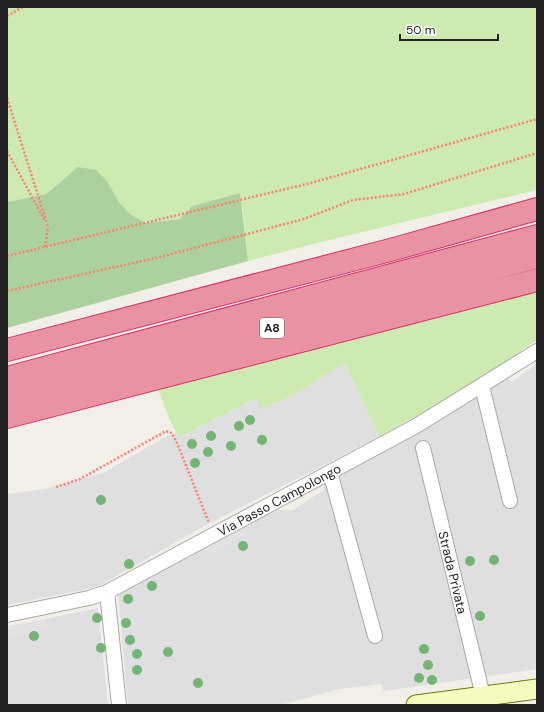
<svg xmlns="http://www.w3.org/2000/svg" width="544" height="712" viewBox="0 0 544 712" font-family="'DM Sans',sans-serif">
<style>
.residential{fill:#e0dfdf}
.grass{fill:#cdebb0}
.forest{fill:#add19e}
.parking{fill:#e2e2e2}
.lines{fill:none;stroke-linecap:round;stroke-linejoin:round}
.minor-casing{stroke:#a9a9a9;stroke-width:16}
.secondary-casing{stroke:#707d05;stroke-width:21}
.motorway-casing{stroke:#dc2a67;stroke-width:24}
.path{stroke:#fa8072;stroke-width:2.5;stroke-dasharray:2 2;stroke-linecap:butt}
.minor{stroke:#fff;stroke-width:14}
.secondary{stroke:#f7fabf;stroke-width:19}
.motorway{stroke:#e892a2;stroke-width:22}
.tree{fill:#74b475}
.labels{text-anchor:middle;dominant-baseline:central;stroke-width:4;stroke-linejoin:round;paint-order:stroke}
.shield{fill:#fff;stroke:#646464;stroke-width:1}
.shield-label{font-size:12px;font-weight:bold;fill:#222}
.street-label{font-size:13px;fill:#222;stroke:#fff}
</style>
<rect width="100%" height="100%" fill="#f2efe9"/>
<g class="residential">
<path d="M 537,357 L 537,669 L 384,691 L 381,684 L 339,689 L 280,705 L 128,705 L 118,591 L 202,547 L 207,555 L 245,534 L 241,526 L 271,510 L 293,510 L 324,490 L 324,480 L 506,377 L 512,382 L 534,366 L 533,359 Z"/>
<path d="M 345,363 L 379,437 L 206,525 L 97,587 L 7,605 L 7,494 L 46,489 L 105,472 L 167,436 L 177,432 L 179,437 L 257,398 L 261,409 L 292,396 Z"/>
<path d="M 98,608 L 108,705 L 7,705 L 7,637 L 47,629 L 45,619 Z"/>
</g>
<g class="grass">
<path d="M 7,7 L 537,7 L 537,190 L 321,242 L 248,261 L 243,212 L 240,193 L 192,206 L 180,219 L 146,223 L 130,214 L 119,202 L 107,181 L 64,178 L 46,194 L 7,202 Z"/>
<path d="M 537,289 L 537,340 L 458,393 L 379,437 L 345,363 L 292,396 L 260,409 L 257,398 L 179,437 L 171,423 L 157,387 Z"/>
</g>
<path class="forest" d="M 78,167 L 96,170 L 107,181 L 119,202 L 130,214 L 146,223 L 180,219 L 192,206 L 240,193 L 248,261 L 7,328 L 7,202 L 46,194 Z"/>
<g class="parking">
<path d="M 241,526 L 245,534 L 207,555 L 202,547 Z"/>
<path d="M 45,619 L 47,629 L 7,637 L 7,626 Z"/>
</g>
<g class="lines">
<g class="minor-casing">
<g id="minor">
<path d="M 482,386 L 510,501"/>
<path id="s1" d="M 423,448 L 483,696"/>
<path d="M 330,472 L 375,636"/>
<path d="M 107,592 L 119,705"/>
<path id="s2" d="M 7,615 L 89,598 L 107,592 L 416,426 L 537,351"/>
</g>
</g>
<g class="secondary-casing">
<path id="secondary" d="M 416,705 L 537,689"/>
</g>
<g class="motorway-casing">
<g id="motorway">
<path d="M 7,350 L 394,249 L 537,209"/>
<path d="M 7,378 L 537,236"/>
<path d="M 7,400 L 537,257"/>
<path d="M 7,417 L 537,280"/>
</g>
</g>
<g class="path">
<path d="M 7,16 L 23,7"/>
<path d="M 7,98 L 48,227"/>
<path d="M 7,151 L 45,221"/>
<path d="M 45,247 L 48,228"/>
<path d="M 7,256 L 311,183 L 537,119"/>
<path d="M 7,291 L 156,258 L 304,219 L 353,200 L 404,194 L 537,153"/>
<path d="M 56,487 L 80,479 L 166,431 L 172,433 L 177,443 L 209,523"/>
</g>
<use href="#minor" class="minor"/>
<use href="#secondary" class="secondary"/>
<use href="#motorway" class="motorway"/>
</g>
<g class="tree">
<circle cx="250" cy="420" r="5"/>
<circle cx="239" cy="426" r="5"/>
<circle cx="211" cy="436" r="5"/>
<circle cx="262" cy="440" r="5"/>
<circle cx="192" cy="444" r="5"/>
<circle cx="231" cy="446" r="5"/>
<circle cx="208" cy="452" r="5"/>
<circle cx="195" cy="463" r="5"/>
<circle cx="101" cy="500" r="5"/>
<circle cx="243" cy="546" r="5"/>
<circle cx="494" cy="560" r="5"/>
<circle cx="470" cy="561" r="5"/>
<circle cx="129" cy="564" r="5"/>
<circle cx="152" cy="586" r="5"/>
<circle cx="128" cy="599" r="5"/>
<circle cx="480" cy="616" r="5"/>
<circle cx="97" cy="618" r="5"/>
<circle cx="126" cy="623" r="5"/>
<circle cx="34" cy="636" r="5"/>
<circle cx="130" cy="640" r="5"/>
<circle cx="101" cy="648" r="5"/>
<circle cx="424" cy="649" r="5"/>
<circle cx="168" cy="652" r="5"/>
<circle cx="137" cy="654" r="5"/>
<circle cx="428" cy="665" r="5"/>
<circle cx="137" cy="670" r="5"/>
<circle cx="419" cy="678" r="5"/>
<circle cx="432" cy="680" r="5"/>
<circle cx="198" cy="683" r="5"/>
</g>
<g class="labels">
<rect class="shield" x="260" y="318" width="24" height="20" rx="3"/>
<g class="shield-label">
<text x="272" y="328">A8</text>
</g>
<g class="street-label">
<text stroke="none"><textPath href="#s2" startOffset="298">Via Passo Campolongo</textPath></text>
<text stroke="none"><textPath href="#s1" startOffset="128">Strada Privata</textPath></text>
</g>
</g>
<rect width="544" height="712" fill="none" stroke="#222222" stroke-width="16"/>
<path d="M400 34v6h98v-6" fill="none" stroke="#222222" stroke-width="2"/>
<text x="406" y="34" font-size="12" fill="#222222" stroke="#ffffff" stroke-width="3" paint-order="stroke">50 m</text>
</svg>
